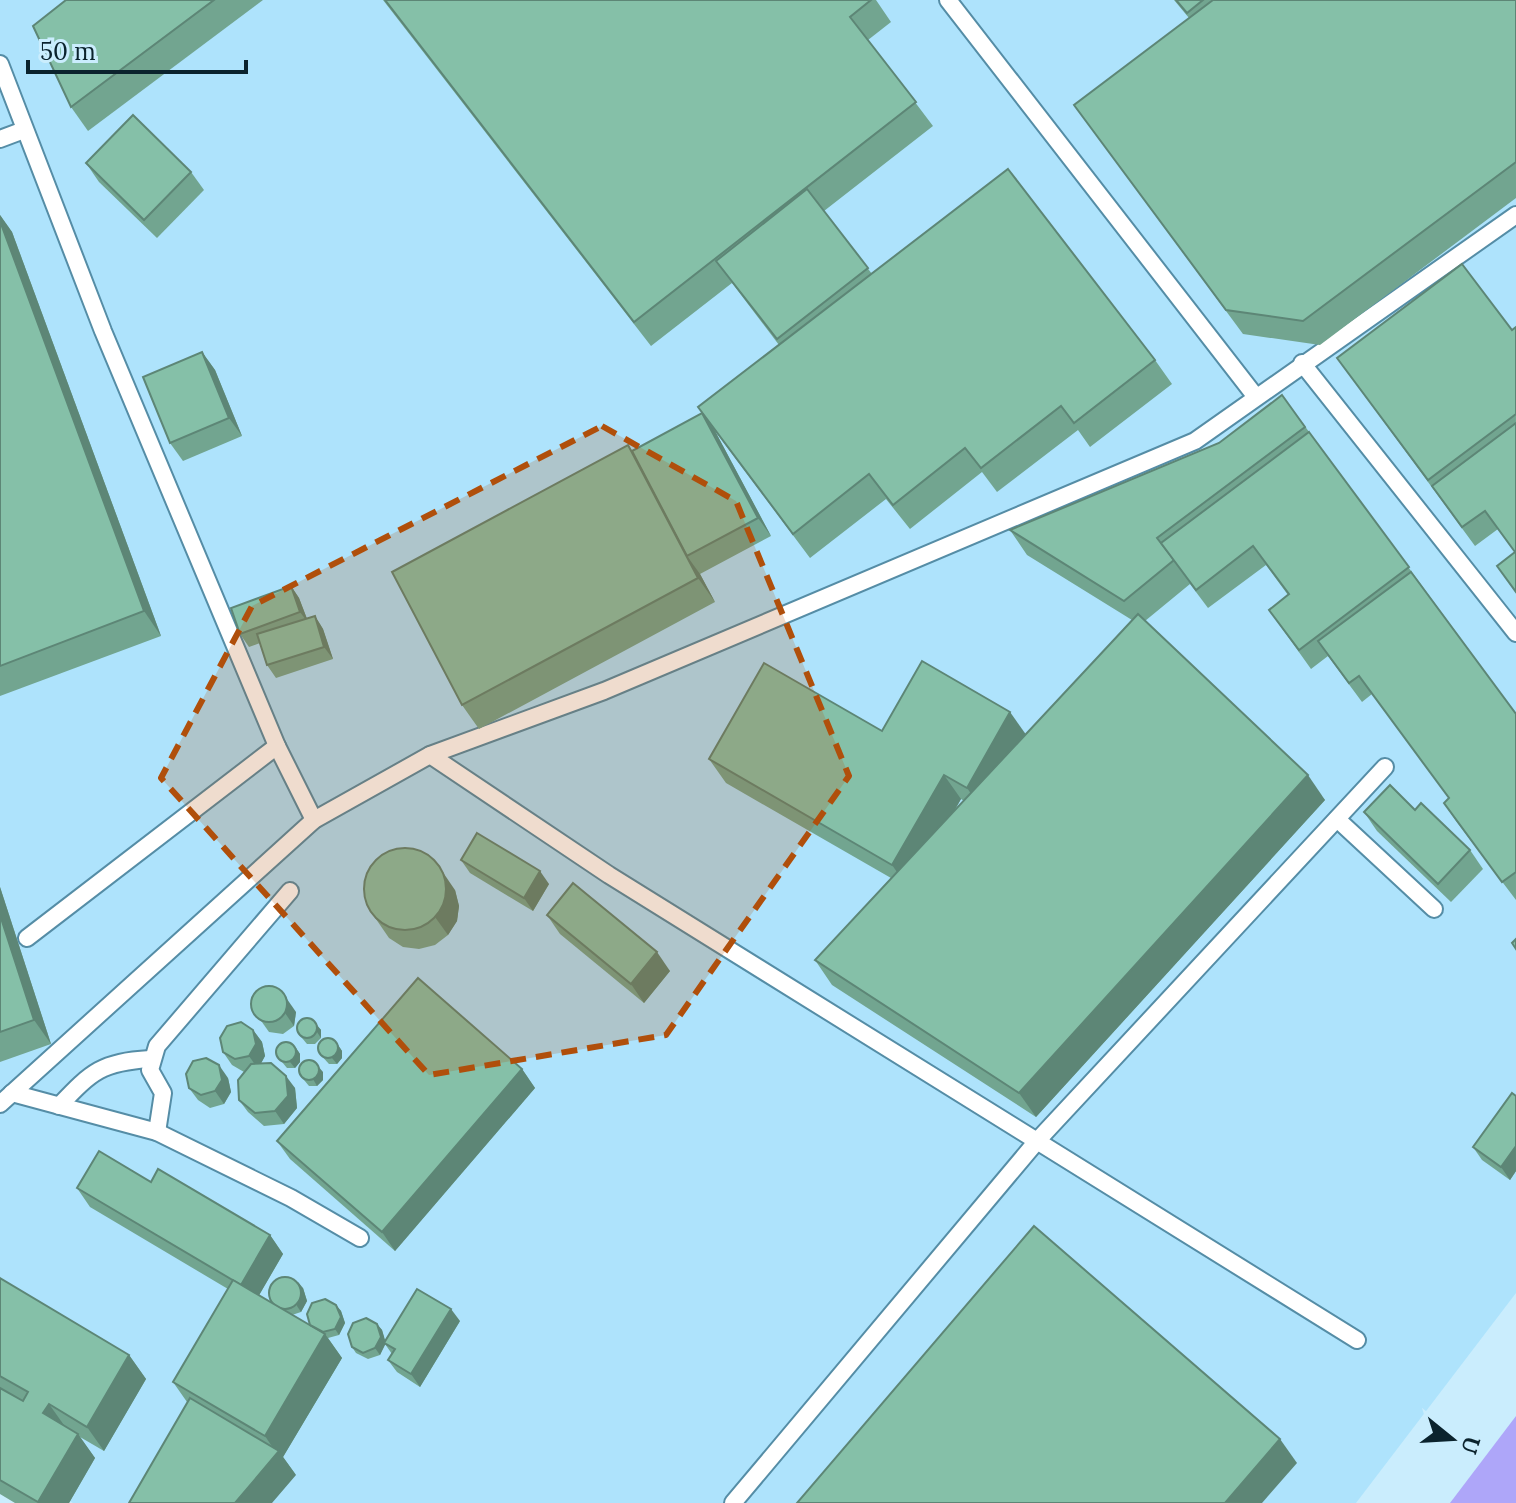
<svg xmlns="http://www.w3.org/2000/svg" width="1516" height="1503" viewBox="0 0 1516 1503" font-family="Lora,serif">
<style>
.built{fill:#aee3fc}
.water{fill:#aea6f9}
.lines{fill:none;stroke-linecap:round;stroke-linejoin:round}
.service-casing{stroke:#558da6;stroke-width:20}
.service{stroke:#fff;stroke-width:16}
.wall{fill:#72a590;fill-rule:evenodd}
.shaded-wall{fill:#5d8676}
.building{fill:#85c0a8;stroke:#5d8676;stroke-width:2}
.marked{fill:#b04f0b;fill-opacity:0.2;stroke:#b04f0b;stroke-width:6;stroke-dasharray:16 10;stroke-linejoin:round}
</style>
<rect width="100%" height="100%" fill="#caedfd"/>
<path class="built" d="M 0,0 L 1516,0 L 1516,1293 L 1356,1503 L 73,1503 L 0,1463 Z"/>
<path class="water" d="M 1516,1416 L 1516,1503 L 1450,1503 Z"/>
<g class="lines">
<g class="service-casing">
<g id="service">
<path d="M 948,0 L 1256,397"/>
<path d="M 0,64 L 103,331 L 277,746 L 314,820"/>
<path d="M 0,139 L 24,130"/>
<path d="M 1302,363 L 1516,633"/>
<path d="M 430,755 L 609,875 L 1357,1340"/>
<path d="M 1337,819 L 1434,909"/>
<path d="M 27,938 L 277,746"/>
<path d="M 12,1093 L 157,1132 L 291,1198 L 360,1238"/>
<path d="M 0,1104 L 314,820 L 430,755 L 604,691 L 1195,441 L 1516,215"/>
<path d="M 59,1106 C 92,1071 102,1062 150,1059"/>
<path d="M 157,1132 L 163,1093 L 150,1070 L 157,1046 L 290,891"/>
<path d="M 733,1503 L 1037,1141 L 1385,767"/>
</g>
</g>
<use href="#service" class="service"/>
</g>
<g class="wall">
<path d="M 66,0 L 263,0 L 88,131 L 71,107 Z"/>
<path d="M 383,0 L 876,0 L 891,22 L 868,40 L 933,126 L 824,211 L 872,274 L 1155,360 L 1172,384 L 1090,447 L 1078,430 L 997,492 L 982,472 L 910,529 L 886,499 L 810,558 L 715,431 L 771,536 L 700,574 L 715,602 L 479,729 L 462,705 L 632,451 L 702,413 L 779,345 L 732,283 L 651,346 Z"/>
<path d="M 1174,0 L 1516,0 L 1516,198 L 1320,345 L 1243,334 L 1074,105 L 1189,18 Z"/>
<path d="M 86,163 L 191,172 L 204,190 L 157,238 L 99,182 Z"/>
<path d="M 0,215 L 12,232 L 161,636 L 0,696 Z"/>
<path d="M 1516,327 L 1516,593 L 1497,566 L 1515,552 L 1498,529 L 1475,546 L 1337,358 L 1512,330 Z"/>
<path d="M 202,352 L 215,370 L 242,436 L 183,461 L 170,443 Z"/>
<path d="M 1282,395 L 1516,714 L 1516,900 L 1456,821 L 1444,803 L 1449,798 L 1372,694 L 1362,702 L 1328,656 L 1311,669 L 1269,610 L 1288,595 L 1266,565 L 1208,608 L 1190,584 L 1145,621 L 1325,800 L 1036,1117 L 832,985 L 815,960 L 891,878 L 726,783 L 709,759 L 882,731 L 1026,734 L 1132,620 L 1027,555 L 1010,530 L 1219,443 ZM 961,799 L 964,801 L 953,813 Z"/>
<path d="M 291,586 L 299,598 L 307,619 L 315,616 L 323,629 L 333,659 L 276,678 L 267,665 L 260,643 L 249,647 L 240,634 Z"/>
<path d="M 1415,810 L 1470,850 L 1483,869 L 1451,902 L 1377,831 L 1364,812 Z"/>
<path d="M 461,860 L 549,884 L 533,911 L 470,873 Z"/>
<path d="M 0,887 L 51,1044 L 0,1062 Z"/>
<path d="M 455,890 L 459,906 L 457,921 L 448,935 L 435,945 L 419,949 L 403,947 L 389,938 L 367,906 Z"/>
<path d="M 547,915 L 670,971 L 644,1003 L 560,934 Z"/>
<path d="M 252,1008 L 296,1012 L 294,1026 L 283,1034 L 269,1032 Z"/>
<path d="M 316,1024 L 321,1030 L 321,1038 L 315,1044 L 307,1044 L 297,1032 Z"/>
<path d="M 253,1030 L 262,1042 L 265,1056 L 261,1063 L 295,1088 L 297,1108 L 284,1124 L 264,1126 L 248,1112 L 239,1100 L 244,1072 L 232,1065 L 223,1052 Z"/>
<path d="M 338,1045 L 342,1051 L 342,1058 L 337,1064 L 329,1064 L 319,1053 Z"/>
<path d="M 296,1048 L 300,1054 L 300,1062 L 295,1068 L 287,1068 L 277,1056 Z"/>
<path d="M 522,1069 L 535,1088 L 395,1251 L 290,1159 L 277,1141 Z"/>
<path d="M 323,1072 L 323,1080 L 317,1086 L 309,1086 L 299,1074 Z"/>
<path d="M 228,1078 L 231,1092 L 224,1104 L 210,1108 L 198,1100 L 189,1088 Z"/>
<path d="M 1516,1096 L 1516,1171 L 1510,1180 L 1482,1160 L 1473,1147 Z"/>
<path d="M 151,1182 L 270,1235 L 283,1254 L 259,1295 L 272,1303 L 303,1288 L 307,1301 L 301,1312 L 292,1315 L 310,1325 L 336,1305 L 341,1311 L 345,1323 L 339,1335 L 328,1338 L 342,1358 L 283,1457 L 296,1475 L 187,1402 L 173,1382 L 228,1289 L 90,1207 L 77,1188 Z"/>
<path d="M 0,1278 L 129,1355 L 146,1379 L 104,1451 L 80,1437 L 95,1458 L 69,1503 L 15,1503 L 0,1494 Z"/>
<path d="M 460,1321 L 420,1387 L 397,1372 L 388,1360 L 392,1354 L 385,1344 L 380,1355 L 368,1359 L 356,1353 L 352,1347 L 377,1324 L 382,1330 L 385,1342 Z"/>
</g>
<g class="shaded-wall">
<path d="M 0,215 L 12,232 L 161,636 L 144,611 L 0,221 Z"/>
<path d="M 202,352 L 215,370 L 242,436 L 229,418 Z"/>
<path d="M 702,413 L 715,431 L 771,536 L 758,518 Z"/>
<path d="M 628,445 L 645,469 L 687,556 L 700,574 L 715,602 L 698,578 Z"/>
<path d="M 291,586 L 299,598 L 309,624 L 300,612 Z"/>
<path d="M 315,616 L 323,629 L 333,659 L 324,647 Z"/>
<path d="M 1010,712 L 1027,736 L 984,812 L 967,788 Z"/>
<path d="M 944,775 L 961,799 L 909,889 L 892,865 Z"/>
<path d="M 1308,775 L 1325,800 L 1036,1117 L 1019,1093 Z"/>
<path d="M 442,871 L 455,890 L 459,906 L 457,921 L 448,935 L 435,917 Z"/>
<path d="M 540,871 L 549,884 L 533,911 L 524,898 Z"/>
<path d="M 0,887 L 51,1044 L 34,1020 L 0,915 Z"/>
<path d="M 657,952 L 670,971 L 644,1003 L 631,984 Z"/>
<path d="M 287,999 L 296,1012 L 294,1026 L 285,1013 Z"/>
<path d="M 316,1024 L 321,1030 L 321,1038 L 317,1032 Z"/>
<path d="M 253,1030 L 262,1042 L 265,1056 L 258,1069 L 249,1056 Z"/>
<path d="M 338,1045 L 342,1051 L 342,1058 L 337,1064 L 332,1058 Z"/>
<path d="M 296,1048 L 300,1054 L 300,1062 L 295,1068 L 290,1062 Z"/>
<path d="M 219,1065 L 228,1078 L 231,1092 L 224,1104 L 215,1091 Z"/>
<path d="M 318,1066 L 323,1072 L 323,1080 L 317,1086 L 313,1079 Z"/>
<path d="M 522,1069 L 535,1088 L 395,1251 L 382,1232 Z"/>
<path d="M 286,1076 L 295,1088 L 297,1108 L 284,1124 L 275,1111 Z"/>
<path d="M 1516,1146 L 1516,1171 L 1510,1180 L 1501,1167 Z"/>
<path d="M 270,1235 L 283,1254 L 254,1304 L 241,1285 Z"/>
<path d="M 298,1282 L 303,1288 L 307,1301 L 301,1312 L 297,1306 Z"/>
<path d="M 336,1305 L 341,1311 L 345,1323 L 339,1335 L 335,1329 Z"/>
<path d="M 451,1309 L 460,1321 L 420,1387 L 411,1374 Z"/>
<path d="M 377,1324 L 382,1330 L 386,1343 L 380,1355 L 375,1348 Z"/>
<path d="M 325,1334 L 342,1358 L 283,1457 L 296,1475 L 272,1503 L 235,1503 L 277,1454 L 265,1436 Z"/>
<path d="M 129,1355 L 146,1379 L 104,1451 L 87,1427 Z"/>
<path d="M 49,1404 L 66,1428 L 43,1413 Z"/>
<path d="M 78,1434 L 95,1458 L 69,1503 L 38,1503 Z"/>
<path d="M 1280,1439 L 1297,1463 L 1262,1503 L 1225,1503 Z"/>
</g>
<g class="building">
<path d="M 66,0 L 214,0 L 71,107 L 33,26 Z"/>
<path d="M 385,0 L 871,0 L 850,17 L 916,102 L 634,322 Z"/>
<path d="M 1176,0 L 1203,0 L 1187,13 Z"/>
<path d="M 1213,0 L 1516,0 L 1516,162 L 1303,321 L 1226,310 L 1074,105 Z"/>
<path d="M 133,115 L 191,172 L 144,220 L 86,163 Z"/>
<path d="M 1008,169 L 1155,360 L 1074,423 L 1061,406 L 981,468 L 965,448 L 893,505 L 869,474 L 793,534 L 698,407 Z"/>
<path d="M 807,189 L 868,268 L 777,339 L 716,261 Z"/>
<path d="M 0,221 L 144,611 L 0,666 Z"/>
<path d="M 1462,264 L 1512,330 L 1516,327 L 1516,414 L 1428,480 L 1337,358 Z"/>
<path d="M 202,352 L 229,418 L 170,443 L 143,377 Z"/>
<path d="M 1282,395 L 1305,427 L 1157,538 L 1174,560 L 1124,601 L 1010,530 L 1219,443 Z"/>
<path d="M 702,413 L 758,518 L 687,556 L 632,451 Z"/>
<path d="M 1516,423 L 1516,592 L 1497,566 L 1515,552 L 1485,511 L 1462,527 L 1432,486 Z"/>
<path d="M 1309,432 L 1409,567 L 1299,650 L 1269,610 L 1289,594 L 1253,546 L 1196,590 L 1161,543 Z"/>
<path d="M 628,445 L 698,578 L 462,705 L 392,572 Z"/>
<path d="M 1411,572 L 1516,714 L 1516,872 L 1502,882 L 1444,803 L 1449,798 L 1359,676 L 1349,683 L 1318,641 Z"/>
<path d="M 291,586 L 300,612 L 240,634 L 231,608 Z"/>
<path d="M 1138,614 L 1308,775 L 1019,1093 L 815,960 Z"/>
<path d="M 315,616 L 324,647 L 267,665 L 257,634 Z"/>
<path d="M 922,661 L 1010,712 L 967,788 L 944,775 L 892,865 L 709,759 L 764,663 L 882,731 Z"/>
<path d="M 1390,785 L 1415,810 L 1421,803 L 1470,850 L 1438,884 L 1364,812 Z"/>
<path d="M 477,833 L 540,871 L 524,898 L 461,860 Z"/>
<circle cx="405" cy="889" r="41"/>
<path d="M 573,883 L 657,952 L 631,984 L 547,915 Z"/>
<path d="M 0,915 L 34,1020 L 0,1032 Z"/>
<path d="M 1516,939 L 1516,949 L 1512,943 Z"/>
<path d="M 418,978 L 522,1069 L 382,1232 L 277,1141 Z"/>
<circle cx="269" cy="1004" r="18"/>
<circle cx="307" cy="1028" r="10"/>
<path d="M 241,1022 L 253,1030 L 256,1044 L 249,1056 L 235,1059 L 223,1052 L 220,1038 L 227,1026 Z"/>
<circle cx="328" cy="1048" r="10"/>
<circle cx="286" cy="1052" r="10"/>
<path d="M 206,1058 L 219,1065 L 222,1080 L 215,1091 L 201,1095 L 189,1088 L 186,1074 L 193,1061 Z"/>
<circle cx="309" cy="1070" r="10"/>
<path d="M 271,1063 L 286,1076 L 288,1096 L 275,1111 L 255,1113 L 239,1100 L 238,1080 L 251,1064 Z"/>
<path d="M 1512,1093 L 1516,1096 L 1516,1146 L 1501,1167 L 1473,1147 Z"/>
<path d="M 99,1151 L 151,1182 L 158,1169 L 270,1235 L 241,1285 L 77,1188 Z"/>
<path d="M 1034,1226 L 1280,1439 L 1225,1503 L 797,1503 Z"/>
<circle cx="285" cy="1293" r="16"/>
<path d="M 0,1278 L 129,1355 L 87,1427 L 49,1404 L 43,1413 L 78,1434 L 38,1502 L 0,1480 L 0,1388 L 23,1401 L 28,1392 L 0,1376 Z"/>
<path d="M 233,1280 L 325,1334 L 265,1436 L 173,1382 Z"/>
<path d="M 417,1289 L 451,1309 L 411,1374 L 388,1360 L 395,1349 L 384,1343 Z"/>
<path d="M 325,1299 L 336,1305 L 341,1317 L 335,1329 L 323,1332 L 310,1325 L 307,1314 L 312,1303 Z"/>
<path d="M 366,1318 L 377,1324 L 381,1337 L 375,1348 L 363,1353 L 352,1347 L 348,1334 L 353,1323 Z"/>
<path d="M 190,1398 L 279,1451 L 235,1503 L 129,1503 Z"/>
</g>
<path class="marked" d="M 602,426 L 736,501 L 849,776 L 666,1035 L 429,1075 L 161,778 L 252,606 Z"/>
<g transform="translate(1452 1439) rotate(108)" stroke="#caedfd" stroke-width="6" paint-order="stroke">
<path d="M0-6L14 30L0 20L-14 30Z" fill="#0b232d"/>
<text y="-12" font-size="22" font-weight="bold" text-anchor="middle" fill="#0b232d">U</text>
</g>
<path d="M28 60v12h218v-12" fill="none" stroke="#0b232d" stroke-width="4"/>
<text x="40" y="60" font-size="24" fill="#0b232d" stroke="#caedfd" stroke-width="6" paint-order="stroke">50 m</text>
</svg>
